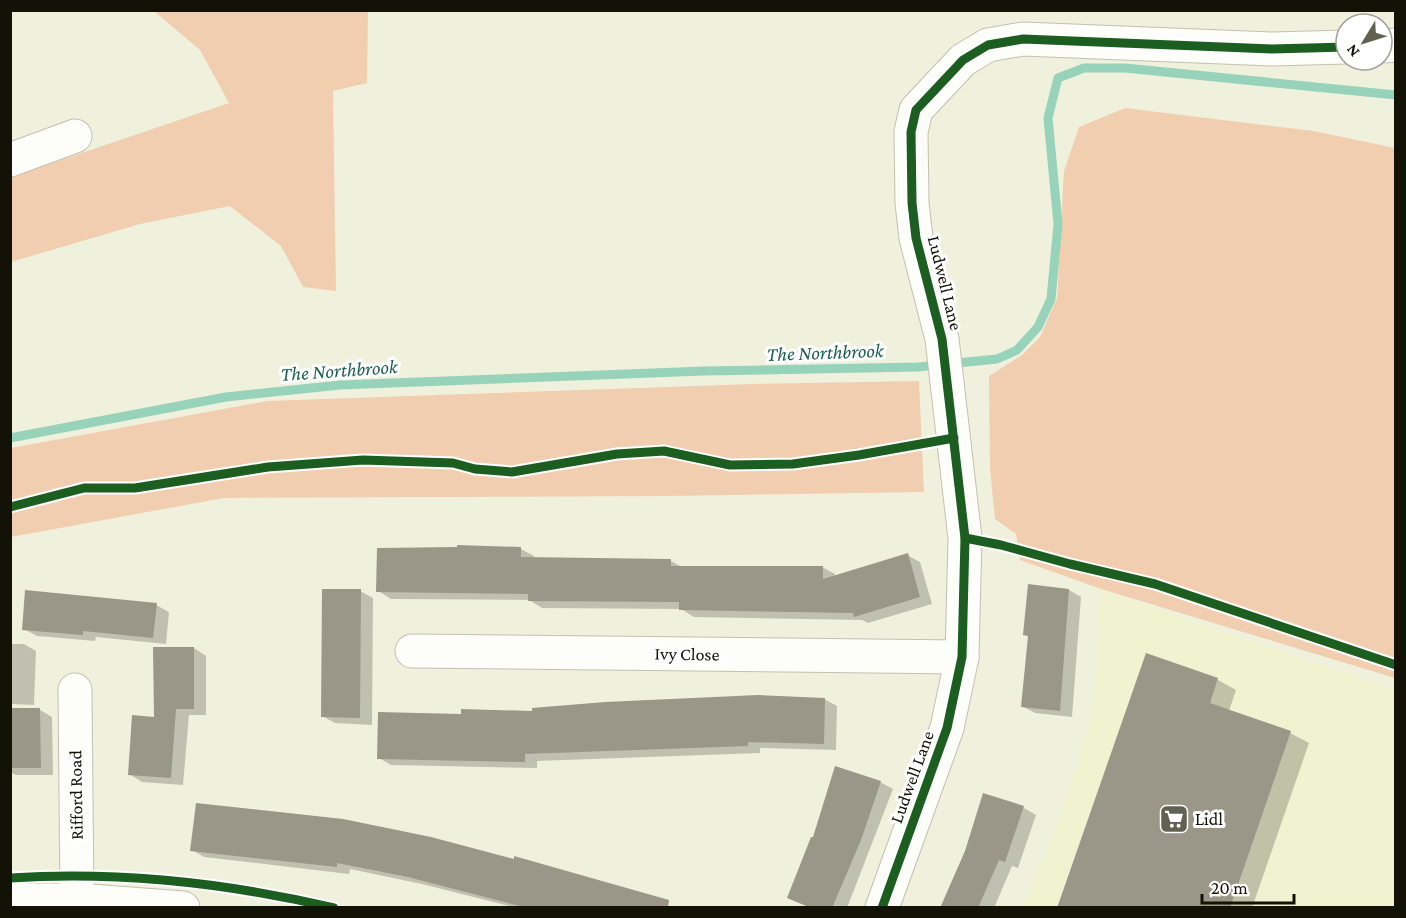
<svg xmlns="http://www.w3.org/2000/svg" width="1406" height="918" viewBox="0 0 1406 918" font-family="'Crimson Pro',serif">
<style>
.built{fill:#f0f2d0}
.green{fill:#f2ceb1}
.shadow{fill:#0003}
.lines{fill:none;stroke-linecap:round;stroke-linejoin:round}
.stream{stroke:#97d3ba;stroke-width:9}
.building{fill:#9a9789}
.street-casing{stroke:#c0c1b1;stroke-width:35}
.street{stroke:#fdfdfa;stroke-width:33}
.cycleway-casing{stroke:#fff;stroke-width:13}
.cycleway{stroke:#1b5e20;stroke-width:9}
.labels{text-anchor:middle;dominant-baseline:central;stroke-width:6;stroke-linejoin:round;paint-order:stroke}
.street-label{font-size:18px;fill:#121306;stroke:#fff}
.poi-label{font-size:18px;fill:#121306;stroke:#fff;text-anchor:start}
.water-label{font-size:20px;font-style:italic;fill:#1b5f4d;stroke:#fff}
</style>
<rect width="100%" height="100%" fill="#f0f1dd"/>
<path class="built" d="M 1101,590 L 1395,690 L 1395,907 L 1022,908 L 1065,804 L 1088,727 L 1096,683 Z"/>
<g class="green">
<path d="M 154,11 L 368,11 L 367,83 L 333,91 L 336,291 L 303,287 L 281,246 L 230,206 L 140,224 L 11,262 L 11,177 L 229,103 L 200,50 Z"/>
<path d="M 1125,108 L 1314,131 L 1395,148 L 1395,678 L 1101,589 L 1020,560 L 1016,534 L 995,519 L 990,468 L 989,376 L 1022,355 L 1040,337 L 1057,298 L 1064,171 L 1079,127 Z"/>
<path d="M 919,381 L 924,492 L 668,496 L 224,498 L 11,537 L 11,448 L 267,401 L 753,384 Z"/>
</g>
<g class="shadow">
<path d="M 521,549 L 534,556 L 534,559 L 671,561 L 682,567 L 822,567 L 835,574 L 835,577 L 907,555 L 920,562 L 932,604 L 868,623 L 862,620 L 694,617 L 681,609 L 542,608 L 529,600 L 391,599 L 378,591 Z"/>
<path d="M 1069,590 L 1081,597 L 1072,717 L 1035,713 L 1022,706 L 1029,637 L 1025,634 Z"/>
<path d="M 360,591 L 373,598 L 372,725 L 335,723 L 322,716 Z"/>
<path d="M 156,605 L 169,612 L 166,644 L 96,637 L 95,641 L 37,636 L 24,629 Z"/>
<path d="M 10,644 L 24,644 L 36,651 L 34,705 L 10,704 Z"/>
<path d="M 194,648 L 206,656 L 206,715 L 189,715 L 183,785 L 142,782 L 129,774 L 155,719 Z"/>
<path d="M 1147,655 L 1218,680 L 1236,690 L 1229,711 L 1290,733 L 1309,743 L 1252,908 L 1059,908 Z"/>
<path d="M 824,699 L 837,706 L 836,750 L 760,748 L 760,753 L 537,761 L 537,768 L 391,765 L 379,758 L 462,716 Z"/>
<path d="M 10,710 L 40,710 L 52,717 L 53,775 L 16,775 L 10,772 Z"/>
<path d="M 880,782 L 893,789 L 847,908 L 810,908 Z"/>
<path d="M 984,795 L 1024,808 L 1036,815 L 1018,868 L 1012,866 L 994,908 L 941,908 L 966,852 Z"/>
<path d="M 197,805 L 664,908 L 517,908 L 422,884 L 350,869 L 349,874 L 204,857 L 192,850 Z"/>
</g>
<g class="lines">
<path class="stream" d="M 10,438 L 226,397 L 340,385 L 704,371 L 918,367 L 997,359 L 1017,350 L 1038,327 L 1051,299 L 1058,224 L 1048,118 L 1058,78 L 1084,68 L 1125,68 L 1396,95"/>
</g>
<g class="building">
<path d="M 457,545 L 521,547 L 521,557 L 671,559 L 671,566 L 823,566 L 823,579 L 908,553 L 920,597 L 854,617 L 853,613 L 679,610 L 679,602 L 528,601 L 528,594 L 376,592 L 377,548 L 457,547 Z"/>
<path d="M 1028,584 L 1069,589 L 1060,711 L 1021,707 L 1028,636 L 1023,635 Z"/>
<path d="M 322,589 L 361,589 L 360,718 L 321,717 Z"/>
<path d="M 25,590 L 157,603 L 153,638 L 83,631 L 83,635 L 22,630 Z"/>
<path d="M 153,647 L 194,647 L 194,709 L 176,709 L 171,778 L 128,775 L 132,715 L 154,717 Z"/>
<path d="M 1146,653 L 1218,678 L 1210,703 L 1291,731 L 1230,908 L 1057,908 Z"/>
<path d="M 758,695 L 825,698 L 824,744 L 748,742 L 748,746 L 525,754 L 525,762 L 377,759 L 378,712 L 461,714 L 461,709 L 532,711 L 532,708 L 605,702 Z"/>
<path d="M 10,708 L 40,708 L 41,768 L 10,768 Z"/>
<path d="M 835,766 L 881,781 L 861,840 L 832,908 L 811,908 L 787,898 L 811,837 L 813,837 Z"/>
<path d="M 983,793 L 1024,806 L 1005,862 L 999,860 L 978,908 L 940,908 L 965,851 Z"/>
<path d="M 196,803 L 343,819 L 431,837 L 514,859 L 514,856 L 669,900 L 668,908 L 527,908 L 408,877 L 337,863 L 337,867 L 190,851 Z"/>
</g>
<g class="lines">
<g class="street-casing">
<g id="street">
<path d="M 1382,46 L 1396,45"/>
<path d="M 10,160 L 75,136"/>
<path d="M 412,651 L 962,657"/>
<path d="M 75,690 L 77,900"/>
<path d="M 10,900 L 77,900 L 183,908"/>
<path d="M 882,908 L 947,728 L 962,657 L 965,538 L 942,339 L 916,238 L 912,203 L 911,132 L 916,110 L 963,60 L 988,45 L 1023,39 L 1272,49 L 1346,47"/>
</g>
</g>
<use href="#street" class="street"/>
<g class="cycleway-casing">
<g id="cycleway">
<path d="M 10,507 L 84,488 L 135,488 L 268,467 L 363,460 L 453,463 L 475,469 L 512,472 L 617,454 L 664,451 L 730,465 L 793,464 L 859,455 L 954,438"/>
<path d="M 965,538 L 1001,545 L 1070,564 L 1155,584 L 1396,665"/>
<path d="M 10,878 C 119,871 228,883 334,908"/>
<path d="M 882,908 L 947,728 L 962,657 L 965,538 L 942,339 L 916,238 L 912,203 L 911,132 L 916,110 L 963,60 L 988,45 L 1023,39 L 1272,49 L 1346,47"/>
</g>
</g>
<use href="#cycleway" class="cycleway"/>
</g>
<defs>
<g id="supermarket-square" transform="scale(1.5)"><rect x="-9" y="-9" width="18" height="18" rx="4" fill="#606151" stroke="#fff"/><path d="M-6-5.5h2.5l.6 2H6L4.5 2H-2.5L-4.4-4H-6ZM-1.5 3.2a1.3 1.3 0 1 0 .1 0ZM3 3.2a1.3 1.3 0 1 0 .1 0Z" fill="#fff"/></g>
</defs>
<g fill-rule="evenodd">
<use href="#supermarket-square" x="1174" y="819"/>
</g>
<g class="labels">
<g class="street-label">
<text transform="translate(945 283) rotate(76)">Ludwell Lane</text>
<text transform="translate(687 654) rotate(1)">Ivy Close</text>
<text transform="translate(912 777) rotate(-70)">Ludwell Lane</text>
<text transform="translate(76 795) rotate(-91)">Rifford Road</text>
</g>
<g class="poi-label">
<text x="1195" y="819">Lidl</text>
</g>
<g class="water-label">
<text transform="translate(825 352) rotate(-2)">The Northbrook</text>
<text transform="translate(339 370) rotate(-4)">The Northbrook</text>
</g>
</g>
<rect width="1406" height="918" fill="none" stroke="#121306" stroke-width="24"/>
<g transform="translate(1364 42) rotate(232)"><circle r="28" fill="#ffffff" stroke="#a0a19b" stroke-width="1.5"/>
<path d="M0-4.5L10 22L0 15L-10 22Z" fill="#606151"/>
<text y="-9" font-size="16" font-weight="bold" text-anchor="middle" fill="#121306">N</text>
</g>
<path d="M1202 894v9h92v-9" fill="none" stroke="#121306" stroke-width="3"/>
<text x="1211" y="894" font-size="18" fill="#121306" stroke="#ffffff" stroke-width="4.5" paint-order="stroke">20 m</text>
</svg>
